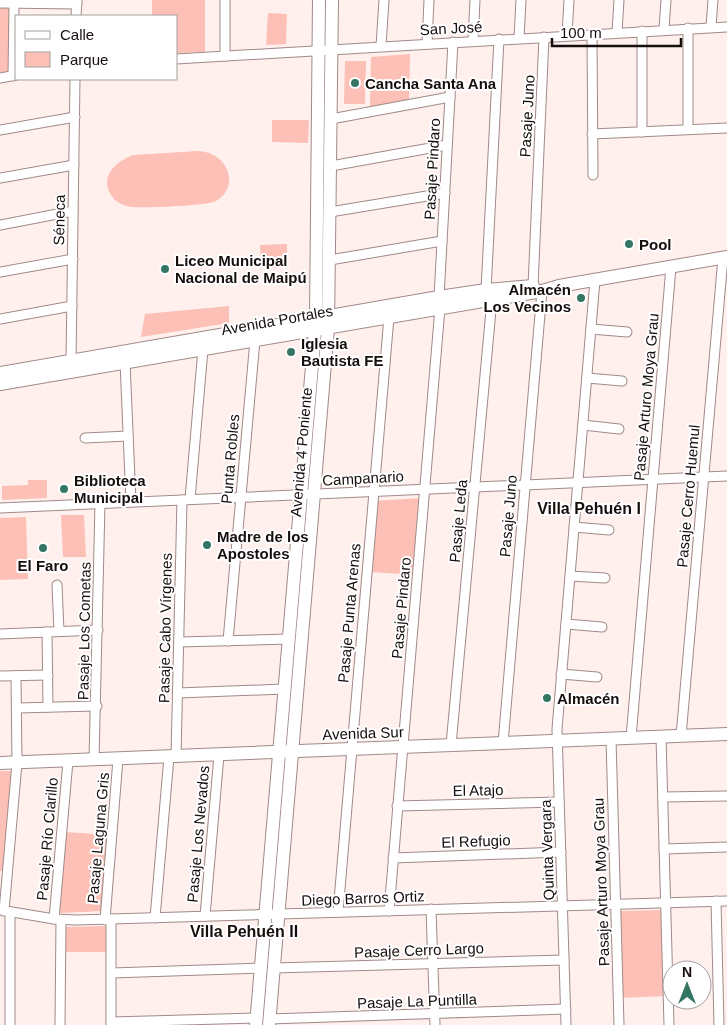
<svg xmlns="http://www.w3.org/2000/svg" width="727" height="1025" viewBox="0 0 727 1025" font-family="Arial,sans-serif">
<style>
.green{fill:#fcc0b7}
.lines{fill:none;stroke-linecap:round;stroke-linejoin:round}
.street-casing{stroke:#a08a87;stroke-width:11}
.secondary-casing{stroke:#a08a87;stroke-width:14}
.street{stroke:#fff;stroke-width:9}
.secondary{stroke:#fff;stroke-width:12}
.poi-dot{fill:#357564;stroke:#fff;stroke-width:2}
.labels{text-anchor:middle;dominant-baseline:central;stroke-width:4;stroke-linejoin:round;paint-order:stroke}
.street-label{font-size:15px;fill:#160e0d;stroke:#fff}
.poi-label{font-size:15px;font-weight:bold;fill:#160e0d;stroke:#fff;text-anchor:start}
.neighbourhood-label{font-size:16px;font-weight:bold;fill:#160e0d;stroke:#fff}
</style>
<rect width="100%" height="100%" fill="#fff0ee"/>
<g class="green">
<path d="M 152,0 L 205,0 L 205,52 L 176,53 L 176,16 L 152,16 Z"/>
<path d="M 0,6 L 11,6 L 10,71 L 0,73 Z"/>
<path d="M 268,13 L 287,14 L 286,44 L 266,45 Z"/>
<path d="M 410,54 L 409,102 L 370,110 L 371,57 Z"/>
<path d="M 345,61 L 366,61 L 365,104 L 344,104 Z"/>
<path d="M 272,120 L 309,120 L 308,143 L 272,142 Z"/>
<path d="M 198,151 C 228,152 241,187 216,201 C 208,206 143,208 131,207 C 125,206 118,203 114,199 C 97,179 114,162 133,155 Z"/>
<path d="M 287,244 L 287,268 L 261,268 L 260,245 Z"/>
<path d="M 229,306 L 229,323 L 141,337 L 145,314 Z"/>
<path d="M 28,480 L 47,480 L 47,498 L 2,500 L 2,486 L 28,485 Z"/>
<path d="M 421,498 L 415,575 L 370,572 L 375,501 Z"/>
<path d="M 61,515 L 84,515 L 86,557 L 63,557 Z"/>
<path d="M 26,517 L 28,579 L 0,580 L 0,518 Z"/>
<path d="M 0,771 L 11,771 L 12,776 L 4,871 L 0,871 Z"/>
<path d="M 65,832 L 110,835 L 103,911 L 61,913 L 58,910 Z"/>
<path d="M 663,910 L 666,996 L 620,998 L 617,911 Z"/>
<path d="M 108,926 L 108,952 L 64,952 L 64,927 Z"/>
</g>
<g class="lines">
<g class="street-casing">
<g id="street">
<path d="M 225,0 L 225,56"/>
<path d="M 0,3 L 77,4"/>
<path d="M 76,16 L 77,0"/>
<path d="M 711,27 L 713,0"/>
<path d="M 688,28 L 688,129"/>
<path d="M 664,29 L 666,0"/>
<path d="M 642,31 L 642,132"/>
<path d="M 617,32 L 619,0"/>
<path d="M 592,34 L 593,175"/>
<path d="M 567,35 L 569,0"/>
<path d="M 519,38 L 521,0"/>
<path d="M 473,41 L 475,0"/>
<path d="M 427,44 L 429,0"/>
<path d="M 381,46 L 384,0"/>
<path d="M 176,59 L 727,27"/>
<path d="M 13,76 L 14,3"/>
<path d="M 0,78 L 16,75"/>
<path d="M 331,119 L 450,97"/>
<path d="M 0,130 L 75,117"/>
<path d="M 592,134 L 727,128"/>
<path d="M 331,166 L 447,145"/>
<path d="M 0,178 L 74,165"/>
<path d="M 330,212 L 445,193"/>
<path d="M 0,225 L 73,211"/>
<path d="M 330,260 L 442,241"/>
<path d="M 0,272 L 73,259"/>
<path d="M 533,286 L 544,37"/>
<path d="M 486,290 L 499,39"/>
<path d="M 439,297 L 453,42"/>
<path d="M 0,319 L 72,306"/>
<path d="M 591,329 L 627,332"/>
<path d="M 71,361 L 75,79"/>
<path d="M 125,362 L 131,502"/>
<path d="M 587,378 L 622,381"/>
<path d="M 583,425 L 619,429"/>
<path d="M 85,438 L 128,436"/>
<path d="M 190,499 L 203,349"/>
<path d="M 0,508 L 727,476"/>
<path d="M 574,527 L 609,530"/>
<path d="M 570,576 L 605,578"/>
<path d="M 57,585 L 59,631"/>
<path d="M 566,624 L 602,627"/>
<path d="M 47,632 L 48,707"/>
<path d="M 0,634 L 98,630"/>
<path d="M 228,641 L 255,340"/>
<path d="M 179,642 L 289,639"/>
<path d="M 561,674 L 597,677"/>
<path d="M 0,676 L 48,675"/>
<path d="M 178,693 L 284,689"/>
<path d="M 17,708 L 97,706"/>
<path d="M 681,736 L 723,258"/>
<path d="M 661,737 L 669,1025"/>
<path d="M 631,738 L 671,267"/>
<path d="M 611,739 L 619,1025"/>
<path d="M 503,743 L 542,291"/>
<path d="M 451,745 L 492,299"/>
<path d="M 176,756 L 182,500"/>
<path d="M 94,760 L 100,503"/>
<path d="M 663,797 L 727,796"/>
<path d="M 397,806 L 559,802"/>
<path d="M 664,849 L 727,847"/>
<path d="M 393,858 L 561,852"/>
<path d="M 716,901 L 719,1025"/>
<path d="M 431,909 L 435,1025"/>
<path d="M 0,910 L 54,919 L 76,920 L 727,901"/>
<path d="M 4,911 L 17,763 L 16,676"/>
<path d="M 389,911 L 440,308"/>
<path d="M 10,912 L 10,1025"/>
<path d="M 338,912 L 389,317"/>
<path d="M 205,916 L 219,755"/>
<path d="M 155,918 L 169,757"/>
<path d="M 54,919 L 68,761"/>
<path d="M 105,920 L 118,759"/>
<path d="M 274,968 L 564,960"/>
<path d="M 111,973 L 261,968"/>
<path d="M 269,1019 L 566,1009"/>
<path d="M 111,1022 L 257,1018"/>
<path d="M 60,1025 L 61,920"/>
<path d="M 111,1025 L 111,919"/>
<path d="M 566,1025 L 557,729 L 595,280"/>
</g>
</g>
<g class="secondary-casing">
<g id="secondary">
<path d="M 0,373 L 439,297 L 486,290 L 533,286"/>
<path d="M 0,384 L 542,291 L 559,286 L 727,257"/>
<path d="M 0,763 L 727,734"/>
<path d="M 256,1025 L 316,319 L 319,0"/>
<path d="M 269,1025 L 328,328 L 332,0"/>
</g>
</g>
<use href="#street" class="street"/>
<use href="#secondary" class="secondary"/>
</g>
<g class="poi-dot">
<circle cx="355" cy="83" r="5"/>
<circle cx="629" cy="244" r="5"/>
<circle cx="165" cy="269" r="5"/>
<circle cx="581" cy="298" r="5"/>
<circle cx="291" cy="352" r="5"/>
<circle cx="64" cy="489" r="5"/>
<circle cx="207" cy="545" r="5"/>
<circle cx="43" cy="548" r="5"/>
<circle cx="547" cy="698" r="5"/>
</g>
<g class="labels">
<g class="street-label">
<text transform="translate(451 28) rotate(-3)">San José</text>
<text transform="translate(527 116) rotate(-87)">Pasaje Juno</text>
<text transform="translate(432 169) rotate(-87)">Pasaje Pindaro</text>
<text transform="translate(59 220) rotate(-89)">Séneca</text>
<text transform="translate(277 320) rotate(-10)">Avenida Portales</text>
<text transform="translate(646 397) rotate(-85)">Pasaje Arturo Moya Grau</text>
<text transform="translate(301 452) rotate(-85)">Avenida 4 Poniente</text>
<text transform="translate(230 459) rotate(-85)">Punta Robles</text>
<text transform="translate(363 478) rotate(-3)">Campanario</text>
<text transform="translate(688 496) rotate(-85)">Pasaje Cerro Huemul</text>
<text transform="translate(508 516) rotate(-85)">Pasaje Juno</text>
<text transform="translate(458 521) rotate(-85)">Pasaje Leda</text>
<text transform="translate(401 608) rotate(-85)">Pasaje Pindaro</text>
<text transform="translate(349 613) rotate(-85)">Pasaje Punta Arenas</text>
<text transform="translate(165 628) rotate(-89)">Pasaje Cabo Vírgenes</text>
<text transform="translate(84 631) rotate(-89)">Pasaje Los Cometas</text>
<text transform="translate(363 733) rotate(-2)">Avenida Sur</text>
<text transform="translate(478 790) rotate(-1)">El Atajo</text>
<text transform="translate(198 834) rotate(-85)">Pasaje Los Nevados</text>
<text transform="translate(98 838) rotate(-85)">Pasaje Laguna Gris</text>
<text transform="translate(47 839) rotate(-85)">Pasaje Río Clarillo</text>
<text transform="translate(476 841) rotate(-2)">El Refugio</text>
<text transform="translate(547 850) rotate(-92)">Quinta Vergara</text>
<text transform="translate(601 882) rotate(-92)">Pasaje Arturo Moya Grau</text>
<text transform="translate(363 898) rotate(-2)">Diego Barros Ortiz</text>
<text transform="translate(419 950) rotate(-2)">Pasaje Cerro Largo</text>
<text transform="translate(417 1001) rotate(-2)">Pasaje La Puntilla</text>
</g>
<g class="poi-label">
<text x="365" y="83">Cancha Santa Ana</text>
<text x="639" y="244">Pool</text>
<text x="175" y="260">Liceo Municipal<tspan x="175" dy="17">Nacional de Maipú</tspan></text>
<text x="571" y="289" text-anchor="end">Almacén<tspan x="571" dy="17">Los Vecinos</tspan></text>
<text x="301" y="343">Iglesia<tspan x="301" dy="17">Bautista FE</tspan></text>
<text x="74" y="480">Biblioteca<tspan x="74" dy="17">Municipal</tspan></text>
<text x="217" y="536">Madre de los<tspan x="217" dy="17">Apostoles</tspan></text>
<text x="43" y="565" text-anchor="middle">El Faro</text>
<text x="557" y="698">Almacén</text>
</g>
<g class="neighbourhood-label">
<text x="589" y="508">Villa Pehuén I</text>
<text x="244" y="931">Villa Pehuén II</text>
</g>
</g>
<rect x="15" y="15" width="162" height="65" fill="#ffffff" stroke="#a29f9e"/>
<rect x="25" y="31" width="25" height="8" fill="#ffffff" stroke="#a29f9e"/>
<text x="60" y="40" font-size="15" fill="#160e0d">Calle</text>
<rect x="25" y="52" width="25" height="15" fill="#fcc0b7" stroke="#a29f9e"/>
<text x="60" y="65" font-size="15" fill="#160e0d">Parque</text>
<g transform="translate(687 985)"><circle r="24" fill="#ffffff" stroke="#a29f9e"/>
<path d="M0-4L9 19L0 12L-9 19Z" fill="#357564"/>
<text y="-8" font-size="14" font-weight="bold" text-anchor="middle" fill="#160e0d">N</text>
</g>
<path d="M552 38v8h129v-8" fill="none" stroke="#160e0d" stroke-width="2.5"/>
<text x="560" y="38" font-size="15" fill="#160e0d" stroke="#ffffff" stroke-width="4" paint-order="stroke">100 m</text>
</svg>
